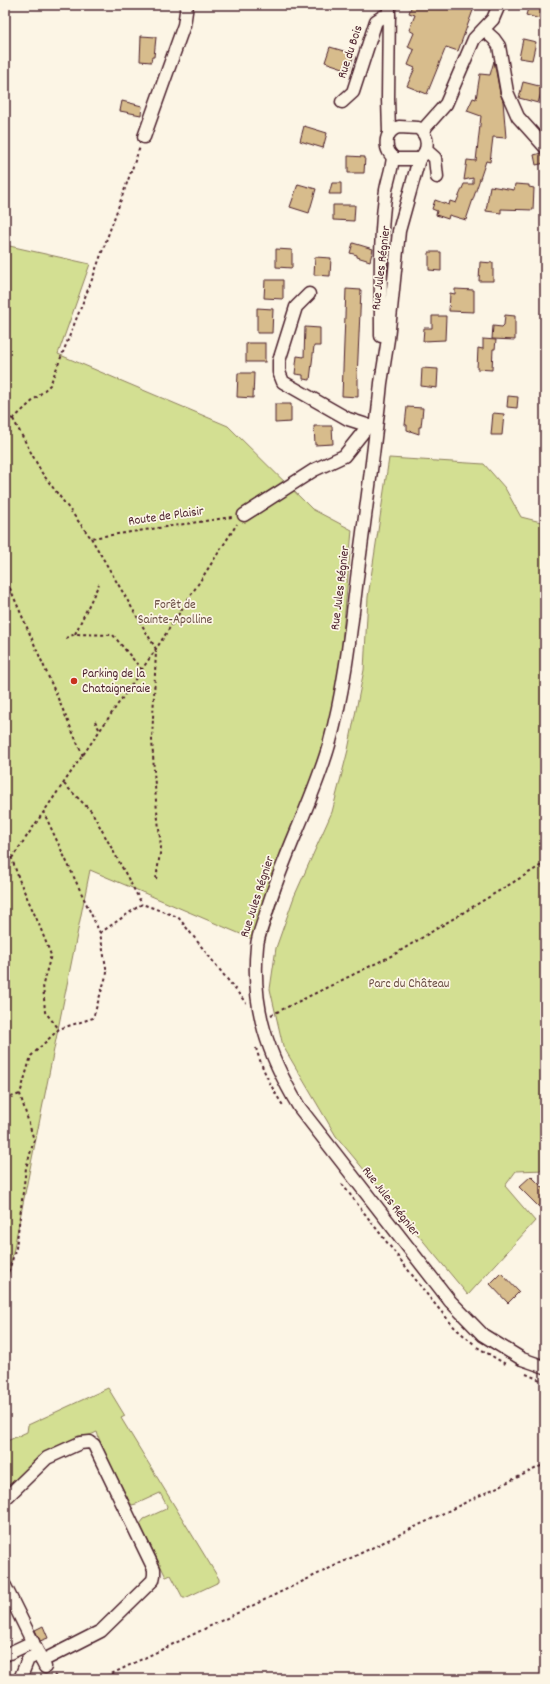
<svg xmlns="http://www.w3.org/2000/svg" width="550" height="1684" viewBox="0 0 550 1684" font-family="Dekko,sans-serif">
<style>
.green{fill:#d3df92;stroke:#8e7f5e}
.building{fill:#d7bc8c;stroke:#4a1f2b}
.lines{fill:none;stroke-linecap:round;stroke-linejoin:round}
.minor-casing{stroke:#4a1f2b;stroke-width:15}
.path{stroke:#4a1f2b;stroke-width:2;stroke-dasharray:3 3;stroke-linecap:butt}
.minor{stroke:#fcf5e5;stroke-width:12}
.poi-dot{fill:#c8321e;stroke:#fcf5e5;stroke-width:1.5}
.labels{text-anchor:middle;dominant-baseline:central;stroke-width:3.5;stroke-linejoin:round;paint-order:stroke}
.street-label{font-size:13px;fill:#4a1f2b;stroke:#fcf5e5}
.park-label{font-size:13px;fill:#6c4f45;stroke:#fcf5e5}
.poi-label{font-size:13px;fill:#4a1f2b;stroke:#fcf5e5;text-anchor:start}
</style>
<rect width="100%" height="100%" fill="#fcf5e5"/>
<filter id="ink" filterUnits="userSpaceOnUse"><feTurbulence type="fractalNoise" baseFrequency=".025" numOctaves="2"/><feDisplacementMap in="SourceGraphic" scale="8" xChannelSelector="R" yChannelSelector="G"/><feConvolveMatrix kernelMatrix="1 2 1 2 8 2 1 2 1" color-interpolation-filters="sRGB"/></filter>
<g filter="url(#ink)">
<g class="green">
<path d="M 5,245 L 90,264 L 58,354 L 228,426 L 312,509 L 352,530 L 338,691 L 315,781 L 264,944 L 90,870 L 5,1293 Z"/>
<path d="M 389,458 L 484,464 L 505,488 L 521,517 L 545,523 L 545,1170 L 516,1171 L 505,1186 L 535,1221 L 468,1295 L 336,1136 L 283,1046 L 270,989 L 276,948 L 294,897 L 332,812 L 348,750 L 364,670 L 368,597 Z"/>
<path d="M 108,1388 L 125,1416 L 121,1418 L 219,1579 L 219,1582 L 185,1598 L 183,1598 L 171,1575 L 166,1577 L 140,1524 L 144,1519 L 166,1509 L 167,1506 L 160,1493 L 136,1504 L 132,1505 L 129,1501 L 101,1445 L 97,1432 L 40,1457 L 38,1456 L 37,1458 L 5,1491 L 5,1442 L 27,1432 L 28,1425 Z"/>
</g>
<g class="building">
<path d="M 412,5 L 475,5 L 458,51 L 446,47 L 427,94 L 407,86 L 415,68 L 408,65 L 414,50 L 408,47 L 414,33 L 409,30 L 415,15 L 409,13 Z"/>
<path d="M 529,5 L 543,5 L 540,19 L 526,15 Z"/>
<path d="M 141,36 L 156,37 L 154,57 L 152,57 L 151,62 L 140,61 Z"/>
<path d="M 523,39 L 536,42 L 532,60 L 519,58 Z"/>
<path d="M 330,47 L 354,54 L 349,70 L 325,62 Z"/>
<path d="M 494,61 L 500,93 L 503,101 L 506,138 L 493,137 L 490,162 L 486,161 L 466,220 L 449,215 L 448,219 L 436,215 L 437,211 L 432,209 L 435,200 L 449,205 L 450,201 L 456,203 L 464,184 L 473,184 L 473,178 L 464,180 L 467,160 L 476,161 L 481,116 L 467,111 L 473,98 L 476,99 L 480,74 L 490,75 Z"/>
<path d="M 523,82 L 543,87 L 538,103 L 519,98 Z"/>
<path d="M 122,101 L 142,106 L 141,115 L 120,111 Z"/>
<path d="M 304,126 L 327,133 L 323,148 L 300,141 Z"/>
<path d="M 541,153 L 545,154 L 545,163 L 536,165 L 534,155 Z"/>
<path d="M 348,156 L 365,157 L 364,173 L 348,173 Z"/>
<path d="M 332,183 L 341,183 L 341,194 L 329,194 Z"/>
<path d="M 298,184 L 316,189 L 309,213 L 290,207 Z"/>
<path d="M 515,184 L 529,185 L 529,187 L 534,188 L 533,210 L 501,209 L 501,213 L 486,211 L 490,186 L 514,190 Z"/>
<path d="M 333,205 L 355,205 L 354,221 L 333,220 Z"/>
<path d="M 353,243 L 373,249 L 370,261 L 357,257 L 357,255 L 350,253 Z"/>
<path d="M 276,249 L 292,250 L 292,268 L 276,267 Z"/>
<path d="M 429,252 L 441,252 L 441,271 L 429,270 Z"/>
<path d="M 315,257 L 331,258 L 330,276 L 314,275 Z"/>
<path d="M 480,262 L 493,263 L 493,281 L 479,281 Z"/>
<path d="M 265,280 L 283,280 L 283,299 L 264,298 Z"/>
<path d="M 346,289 L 361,290 L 357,378 L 358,378 L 358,397 L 342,396 Z"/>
<path d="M 455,289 L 474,290 L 474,312 L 449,311 L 450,293 L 455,294 Z"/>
<path d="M 257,308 L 273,309 L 272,333 L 257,333 Z"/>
<path d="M 505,315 L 515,316 L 515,340 L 492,339 L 493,326 L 502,327 L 504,325 Z"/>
<path d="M 432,316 L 446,316 L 445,340 L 423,341 L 424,328 L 432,328 Z"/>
<path d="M 305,327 L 320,328 L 320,346 L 314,346 L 310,380 L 303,379 L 303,375 L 295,374 L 297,356 L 304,357 Z"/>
<path d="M 483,339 L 496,340 L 495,349 L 493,349 L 492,370 L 477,369 L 478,348 L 483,349 Z"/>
<rect x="246" y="343" width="19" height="19"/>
<path d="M 422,368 L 438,369 L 437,388 L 421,386 Z"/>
<path d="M 238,373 L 254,373 L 253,398 L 237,397 Z"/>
<path d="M 508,396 L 518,397 L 517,408 L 507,407 Z"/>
<path d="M 275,404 L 291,404 L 291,422 L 275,423 Z"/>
<path d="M 407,407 L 423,408 L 421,427 L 419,427 L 419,434 L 407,430 L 407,425 L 405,425 Z"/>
<path d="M 493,413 L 504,414 L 502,435 L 491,435 Z"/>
<path d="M 314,426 L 332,426 L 333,444 L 315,445 Z"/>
<path d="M 531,1176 L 545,1190 L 545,1213 L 519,1187 Z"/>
<path d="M 501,1273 L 519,1292 L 508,1303 L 490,1284 Z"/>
<path d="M 43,1626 L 48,1638 L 40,1641 L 35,1630 Z"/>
</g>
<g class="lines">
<g class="minor-casing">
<g id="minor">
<path d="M 389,5 L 388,98 L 389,132"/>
<path d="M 484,30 L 494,39 L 499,46 L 507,92 L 518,117 L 545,147"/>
<path d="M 342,102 L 353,92 L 376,21 L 382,17 L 389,16"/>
<path d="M 399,127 L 418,128 C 429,136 430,150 419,159 L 396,159 C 383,152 383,131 399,127 Z"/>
<path d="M 422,131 L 446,104 L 474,39 L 493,19 L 499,5"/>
<path d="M 144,137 L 184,25 L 187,5"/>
<path d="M 426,150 L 435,158 L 437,177"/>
<path d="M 419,159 L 399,231 L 388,339 L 381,383 C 375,446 366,508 358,570 C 351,628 345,688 329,745 C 313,801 284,853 267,910 C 264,922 258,934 257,946 C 251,1008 268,1055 299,1107 L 450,1301 L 483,1335 L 522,1359 L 545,1367"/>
<path d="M 309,294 L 296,307 L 279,361 L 279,372 L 283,382 L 348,419 L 376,428"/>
<path d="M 381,336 C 381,290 379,236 386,190 C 388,179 392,169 393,157"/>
<path d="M 244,515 L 314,470 L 344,456 L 368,426"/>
<path d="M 5,1499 L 47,1458 L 80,1443 L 90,1442 L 94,1445 L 154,1569 L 154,1575 L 153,1580 L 101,1631 L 42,1661"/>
<path d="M 5,1586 L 45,1667"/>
<path d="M 5,1655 L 33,1642"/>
<path d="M 20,1679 L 28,1659 L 39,1654"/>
</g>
</g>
<g class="path">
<path d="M 5,416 L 13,419"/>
<path d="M 13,419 L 50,385 L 93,277 L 140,147"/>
<path d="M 13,419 L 42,473 L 91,538 L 232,517"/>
<path d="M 91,538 L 156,649"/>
<path d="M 5,577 L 83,756"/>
<path d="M 75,634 L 99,584"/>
<path d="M 66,638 L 75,634 L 113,635 L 142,670"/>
<path d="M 95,721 L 100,731"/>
<path d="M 64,784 L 92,812 L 142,904"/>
<path d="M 5,855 L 12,859 L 20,882 L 38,922 L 51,955 L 43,984 L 45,1012 L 59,1029"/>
<path d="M 5,868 L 156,649 L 237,524"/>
<path d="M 156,879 L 161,847 L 156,801 L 152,740 L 156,651"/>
<path d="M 100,933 L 142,904 L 178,917 L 246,1003"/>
<path d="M 271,1015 L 395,954 L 545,863"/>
<path d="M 256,1048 C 262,1069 272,1089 284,1107"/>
<path d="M 5,1099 L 20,1094"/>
<path d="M 342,1184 L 429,1297 L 455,1328 L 474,1344"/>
<path d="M 5,1283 L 16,1248 L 26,1168 L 34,1140 L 20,1094 L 31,1056 L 59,1029 L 93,1018 L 107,973 L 100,933 L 44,813"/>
<path d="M 477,1347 L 507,1365"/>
<path d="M 526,1374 L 545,1382"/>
<path d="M 54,1675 L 58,1679"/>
<path d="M 101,1679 L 545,1464"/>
</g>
<use href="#minor" class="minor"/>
</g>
</g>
<circle class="poi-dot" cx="74" cy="681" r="4"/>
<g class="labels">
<g class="street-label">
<text transform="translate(351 52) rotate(-72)">Rue du Bois</text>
<text transform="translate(382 268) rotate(-83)">Rue Jules Régnier</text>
<text transform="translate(166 517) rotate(-8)">Route de Plaisir</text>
<text transform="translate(341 588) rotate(-83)">Rue Jules Régnier</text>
<text transform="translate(258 897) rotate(-72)">Rue Jules Régnier</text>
<text transform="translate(390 1202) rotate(52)">Rue Jules Régnier</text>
</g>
<g class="park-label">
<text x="175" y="605">Forêt de<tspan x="175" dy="15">Sainte-Apolline</tspan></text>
<text x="409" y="984">Parc du Château</text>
</g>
<g class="poi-label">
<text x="82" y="674">Parking de la<tspan x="82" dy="15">Chataigneraie</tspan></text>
</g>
</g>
<rect width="550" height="1684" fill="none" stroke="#fcf5e5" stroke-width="20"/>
<rect x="10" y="10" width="530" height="1664" fill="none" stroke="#4a1f2b" stroke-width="1.5" filter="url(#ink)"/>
</svg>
